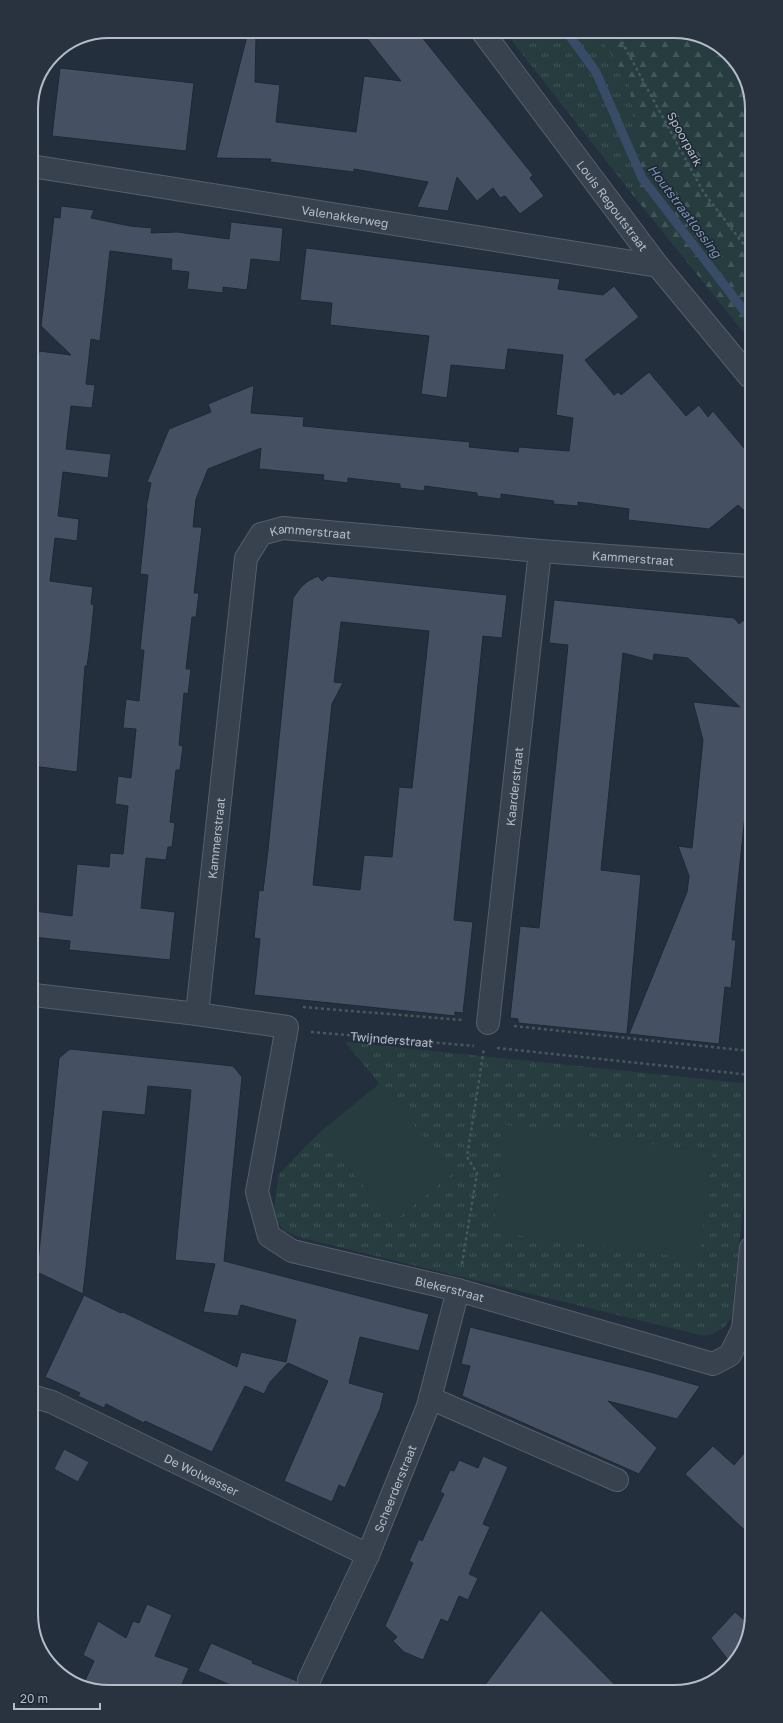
<svg xmlns="http://www.w3.org/2000/svg" width="783" height="1723" viewBox="0 0 783 1723" font-family="'Golos Text',sans-serif">
<style>
.grass{fill:url(#grass-tufts)}
.forest{fill:url(#forest-firs)}
.pitch{fill:#263c3f}
.lines{fill:none;stroke-linecap:round;stroke-linejoin:round}
.stream{stroke:#394c67;stroke-width:9}
.building{fill:#455162;stroke:#1f2835;fill-rule:evenodd}
.minor-casing{stroke:#565f6c;stroke-width:24}
.path{stroke:#44595c;stroke-width:2.5;stroke-dasharray:3 3;stroke-linecap:butt}
.minor{stroke:#38414e;stroke-width:22}
.labels{text-anchor:middle;dominant-baseline:central;stroke-width:3;stroke-linejoin:round;paint-order:stroke}
.street-label{font-size:12px;fill:#b4bcc9;stroke:#1d2633}
.water-label{font-size:13px;font-style:italic;fill:#7c92b1;stroke:#1d2633}
.rim{fill:none;stroke:#b4bcc9;stroke-width:2}
</style>
<defs>
<pattern id="grass-tufts" width="24" height="20" patternUnits="userSpaceOnUse"><rect width="24" height="20" fill="#263c3f"/><path d="M3 7l-1-3M5 7V3M7 7l1-3M15 17l-1-3M17 17v-4M19 17l1-3" fill="none" stroke="#435659"/></pattern>
<pattern id="forest-firs" width="22" height="20" patternUnits="userSpaceOnUse"><rect width="22" height="20" fill="#263c3f"/><path d="M5 1l3.5 6h-7zM16 11l3.5 6h-7z" fill="#435659"/></pattern>
</defs>
<rect width="100%" height="100%" fill="#242f3e"/>
<g class="grass">
<path d="M 504,31 L 597,31 L 629,84 L 642,178 L 629,190 Z"/>
<path d="M 345,1042 L 751,1084 L 751,1139 L 733,1300 C 735,1321 724,1332 704,1336 L 298,1237 L 284,1231 L 273,1214 L 279,1174 L 320,1132 L 393,1222 L 453,1173 Z"/>
</g>
<path class="forest" d="M 597,31 L 680,31 L 722,47 L 748,84 L 749,339 L 629,190 L 642,178 L 629,84 Z"/>
<g class="pitch">
<path d="M 380,1083 L 453,1173 L 393,1222 L 320,1132 Z"/>
<path d="M 506,1125 L 713,1152 L 699,1259 L 493,1232 Z"/>
</g>
<g class="lines">
<path class="stream" d="M 566,31 L 596,72 L 642,178 L 748,316"/>
</g>
<g class="building">
<path d="M 361,31 L 417,31 L 533,175 L 530,178 L 544,196 L 520,214 L 505,196 L 500,198 L 493,188 L 477,201 L 457,177 L 448,211 L 417,207 L 428,182 L 354,169 L 354,172 L 270,162 L 271,159 L 216,158 L 247,36 L 256,37 L 255,82 L 280,85 L 276,122 L 356,132 L 364,76 L 401,81 Z"/>
<path d="M 60,68 L 194,83 L 186,151 L 52,136 Z"/>
<path d="M 61,206 L 94,210 L 91,218 L 130,226 L 152,228 L 151,233 L 177,232 L 229,239 L 231,222 L 283,228 L 280,262 L 251,259 L 247,290 L 223,287 L 223,293 L 187,289 L 189,272 L 171,270 L 172,259 L 110,251 L 100,341 L 91,339 L 86,384 L 95,385 L 92,408 L 71,406 L 66,449 L 111,454 L 108,478 L 63,472 L 58,516 L 79,519 L 77,541 L 55,538 L 50,581 L 93,587 L 91,604 L 94,605 L 90,644 L 87,666 L 85,666 L 77,772 L 33,766 L 32,406 L 39,351 L 71,355 L 41,326 L 54,217 L 60,218 Z"/>
<path d="M 306,248 L 560,279 L 558,289 L 603,295 L 614,286 L 639,317 L 585,360 L 614,395 L 618,392 L 621,395 L 649,372 L 686,416 L 699,405 L 708,417 L 713,411 L 749,454 L 749,515 L 738,505 L 709,529 L 628,520 L 629,509 L 578,502 L 578,506 L 553,504 L 554,501 L 501,494 L 501,499 L 477,496 L 477,493 L 425,486 L 424,491 L 400,488 L 400,484 L 348,478 L 348,483 L 323,480 L 324,475 L 259,469 L 261,448 L 208,469 L 196,499 L 193,527 L 202,527 L 194,593 L 199,593 L 196,617 L 192,617 L 186,669 L 191,669 L 188,694 L 184,693 L 179,745 L 183,746 L 180,770 L 176,770 L 170,822 L 175,823 L 172,847 L 168,847 L 166,860 L 146,858 L 141,908 L 175,912 L 170,960 L 69,950 L 70,941 L 33,937 L 35,911 L 72,916 L 77,864 L 109,867 L 110,853 L 123,854 L 128,806 L 115,804 L 118,776 L 131,778 L 136,729 L 123,728 L 126,699 L 139,701 L 144,650 L 140,650 L 148,575 L 140,574 L 147,508 L 146,508 L 151,483 L 147,482 L 169,429 L 211,412 L 208,404 L 254,385 L 251,413 L 304,417 L 303,426 L 470,442 L 469,447 L 518,452 L 519,447 L 569,451 L 573,418 L 556,415 L 563,355 L 508,349 L 505,370 L 451,365 L 447,398 L 421,394 L 429,336 L 330,325 L 332,303 L 300,300 Z"/>
<path d="M 318,576 L 322,581 L 328,576 L 507,595 L 502,638 L 483,636 L 454,920 L 473,922 L 463,1013 L 455,1012 L 455,1016 L 254,995 L 260,939 L 254,938 L 259,890 L 263,891 L 268,850 L 293,598 L 301,587 L 308,581 ZM 341,622 L 429,631 L 412,788 L 399,787 L 392,857 L 364,855 L 360,890 L 313,885 L 332,704 L 343,683 L 334,682 Z"/>
<path d="M 554,600 L 734,618 L 739,624 L 749,616 L 750,767 L 732,940 L 736,940 L 731,988 L 725,987 L 719,1044 L 629,1034 L 687,892 L 689,876 L 678,846 L 692,848 L 703,740 L 693,702 L 740,707 L 688,658 L 654,654 L 653,661 L 623,653 L 601,870 L 641,875 L 627,1034 L 518,1023 L 518,1019 L 510,1018 L 520,926 L 539,928 L 568,645 L 549,643 Z"/>
<path d="M 70,1049 L 233,1066 L 242,1077 L 224,1261 L 429,1314 L 419,1351 L 360,1337 L 349,1383 L 384,1393 L 380,1409 L 345,1488 L 339,1485 L 332,1502 L 284,1481 L 328,1381 L 288,1363 L 270,1382 L 264,1394 L 245,1386 L 212,1452 L 145,1421 L 144,1423 L 106,1404 L 104,1408 L 78,1396 L 80,1393 L 45,1377 L 84,1295 L 121,1313 L 123,1312 L 237,1367 L 241,1352 L 286,1362 L 296,1320 L 241,1305 L 238,1316 L 203,1312 L 215,1264 L 175,1260 L 191,1090 L 148,1086 L 145,1115 L 103,1111 L 83,1294 L 37,1272 L 59,1058 Z"/>
<path d="M 470,1327 L 650,1372 L 700,1386 L 677,1419 L 608,1401 L 657,1448 L 639,1474 L 462,1396 L 470,1366 L 461,1364 Z"/>
<path d="M 752,1444 L 752,1537 L 685,1474 L 713,1446 L 734,1465 Z"/>
<path d="M 64,1449 L 89,1462 L 78,1482 L 54,1469 Z"/>
<path d="M 483,1456 L 508,1467 L 483,1524 L 490,1527 L 469,1574 L 478,1578 L 468,1600 L 459,1596 L 448,1622 L 441,1619 L 423,1660 L 404,1652 L 393,1641 L 397,1637 L 385,1626 L 413,1563 L 409,1561 L 419,1539 L 422,1541 L 444,1494 L 440,1492 L 450,1470 L 454,1471 L 459,1460 L 478,1468 Z"/>
<path d="M 147,1604 L 172,1615 L 155,1656 L 189,1668 L 179,1691 L 103,1692 L 84,1683 L 94,1661 L 83,1655 L 98,1621 L 126,1638 L 133,1621 L 139,1623 Z"/>
<path d="M 541,1610 L 618,1688 L 482,1689 Z"/>
<path d="M 735,1612 L 749,1624 L 736,1661 L 732,1665 L 711,1638 Z"/>
<path d="M 211,1643 L 253,1661 L 252,1663 L 297,1681 L 299,1687 L 303,1690 L 244,1691 L 198,1671 Z"/>
</g>
<g class="lines">
<g class="minor-casing">
<g id="minor">
<path id="s2" d="M 482,31 L 658,266 L 749,376"/>
<path id="s3" d="M 31,166 L 658,266"/>
<path id="s4" d="M 34,995 L 197,1014 L 287,1027 L 257,1192 L 269,1236 L 292,1251 L 458,1290 L 713,1364 L 730,1355 L 743,1329 L 751,1248"/>
<path id="s5" d="M 197,1014 L 246,558 L 261,534 L 283,528 L 540,551 L 749,566"/>
<path id="s6" d="M 488,1023 L 540,551"/>
<path id="s7" d="M 35,1397 L 52,1402 L 368,1555"/>
<path d="M 430,1398 L 617,1480"/>
<path id="s8" d="M 309,1680 L 368,1555 L 428,1406 L 458,1290"/>
</g>
</g>
<g class="path">
<path d="M 616,31 L 704,193 L 748,250"/>
<path d="M 303,1007 L 462,1020"/>
<path d="M 514,1026 L 750,1051"/>
<path id="s1" d="M 311,1032 L 474,1046"/>
<path d="M 497,1048 L 751,1075"/>
<path d="M 462,1264 L 477,1173 L 467,1157 L 484,1048"/>
</g>
<use href="#minor" class="minor"/>
</g>
<g class="labels">
<g class="street-label">
<text transform="translate(685 139) rotate(61)">Spoorpark</text>
<text stroke="none"><textPath href="#s2" startOffset="218">Louis Regoutstraat</textPath></text>
<text stroke="none"><textPath href="#s3" startOffset="318">Valenakkerweg</textPath></text>
<text stroke="none"><textPath href="#s5" startOffset="537">Kammerstraat</textPath></text>
<text stroke="none"><textPath href="#s5" startOffset="861">Kammerstraat</textPath></text>
<text stroke="none"><textPath href="#s6" startOffset="238">Kaarderstraat</textPath></text>
<text stroke="none"><textPath href="#s5" startOffset="177">Kammerstraat</textPath></text>
<text stroke="none"><textPath href="#s1" startOffset="81">Twijnderstraat</textPath></text>
<text stroke="none"><textPath href="#s4" startOffset="658">Blekerstraat</textPath></text>
<text stroke="none"><textPath href="#s7" startOffset="184">De Wolwasser</textPath></text>
<text stroke="none"><textPath href="#s8" startOffset="210">Scheerderstraat</textPath></text>
</g>
<g class="water-label">
<text transform="translate(685 211) rotate(53)">Houtstraatlossing</text>
</g>
</g>
<path d="M0 0H783V1723H0ZM109 38H674A71 71 0 0 1 745 109V1614A71 71 0 0 1 674 1685H109A71 71 0 0 1 38 1614V109A71 71 0 0 1 109 38Z" fill="#29323f" fill-rule="evenodd"/>
<path class="rim" d="M109 38H674A71 71 0 0 1 745 109V1614A71 71 0 0 1 674 1685H109A71 71 0 0 1 38 1614V109A71 71 0 0 1 109 38Z"/>
<path d="M14 1703v6h86v-6" fill="none" stroke="#b4bcc9" stroke-width="2"/>
<text x="20" y="1703" font-size="12" fill="#b4bcc9" stroke="#1d2633" stroke-width="3" paint-order="stroke">20 m</text>
</svg>
